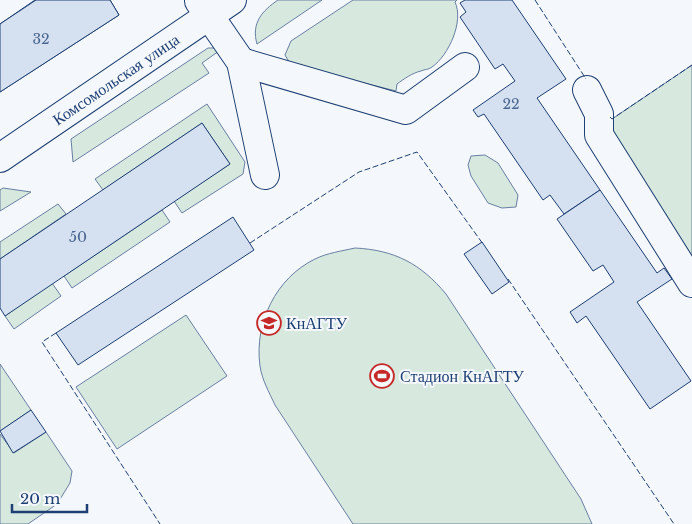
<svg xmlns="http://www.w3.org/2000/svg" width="692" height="524" viewBox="0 0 692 524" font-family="'Libre Baskerville',serif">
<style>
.green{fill:#d7e8df;stroke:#687fa3}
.building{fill:#d5e0f0;stroke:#1d3f73}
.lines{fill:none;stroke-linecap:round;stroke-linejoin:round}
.minor-casing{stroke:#1d3f73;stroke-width:30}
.minor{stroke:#f4f7fb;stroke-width:28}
.fence{stroke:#1d3f73;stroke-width:1;stroke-dasharray:6 2.5;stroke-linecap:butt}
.labels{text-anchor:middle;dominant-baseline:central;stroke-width:4;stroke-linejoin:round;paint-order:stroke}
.number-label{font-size:14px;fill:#4b6792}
.street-label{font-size:16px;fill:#1d3f73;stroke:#f4f7fb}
.poi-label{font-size:16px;fill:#1d3f73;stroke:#f4f7fb;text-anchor:start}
</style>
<rect width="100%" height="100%" fill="#f4f7fb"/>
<g class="green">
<path d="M 278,0 L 322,0 L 257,44 C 251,23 262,11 278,0 Z"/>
<path d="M 353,0 L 457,0 L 455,2 C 464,21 449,55 432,67 C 428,70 425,69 421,71 C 412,73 404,79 397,84 L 396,91 L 291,65 L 285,55 L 291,41 Z"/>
<path d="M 208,48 L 215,48 L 219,51 L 202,63 L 209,73 L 73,162 L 71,139 Z"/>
<path d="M 692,65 L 692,259 L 612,139 L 612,119 Z"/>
<path d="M 207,104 L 245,162 L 243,174 L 182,213 L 174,201 L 230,164 L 202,123 L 103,190 L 95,179 Z"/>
<path d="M 485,155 L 498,163 L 518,195 L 516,207 L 502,208 L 488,203 L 471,176 L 468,165 L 471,156 Z"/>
<path d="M 3,188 L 31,192 L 0,211 L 0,190 Z"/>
<path d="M 58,204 L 66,214 L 0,259 L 0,242 Z"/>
<path d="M 162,210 L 170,222 L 72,288 L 64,276 Z"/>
<path d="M 355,248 C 395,250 421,264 446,294 L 581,499 L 592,524 L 353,524 L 275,405 C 269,392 262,380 260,366 C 254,323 276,278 315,259 C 327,253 342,251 355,248 Z"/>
<path d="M 52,283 L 61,296 L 14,329 L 5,316 Z"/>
<path d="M 186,315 L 227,376 L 117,449 L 76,387 Z"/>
<path d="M 0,364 L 31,410 L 0,431 Z"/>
<path d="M 46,432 L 72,471 L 70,483 L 57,504 L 28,524 L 0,524 L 0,434 L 14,453 Z"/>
</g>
<g class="building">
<path d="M 35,0 L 110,0 L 119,15 L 0,92 L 0,24 Z"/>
<path d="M 36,0 L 110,0 L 119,15 L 0,92 L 0,24 Z"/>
<path d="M 465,0 L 512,0 L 566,79 L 537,98 L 600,190 L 564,214 L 550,195 L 543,200 L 484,114 L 478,117 L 473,110 L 515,81 L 503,64 L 495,69 L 460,17 L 466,12 L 460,3 Z"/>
<path d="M 202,123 L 230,164 L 5,316 L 0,308 L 0,259 Z"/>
<path d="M 600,190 L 657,273 L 664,268 L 672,279 L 637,302 L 691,381 L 650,409 L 586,316 L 577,323 L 570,312 L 614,282 L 603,265 L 593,271 L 557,219 Z"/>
<path d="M 233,217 L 254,250 L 78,365 L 56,333 Z"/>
<path d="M 482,242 L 509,282 L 492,294 L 464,254 Z"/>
<path d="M 31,410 L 46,432 L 13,453 L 0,431 Z"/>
</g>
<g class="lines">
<g class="minor-casing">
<g id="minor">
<path d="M 199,1 L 241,62 L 265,175"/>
<path d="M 241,62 L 406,110 L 465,67"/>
<path d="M 587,90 L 599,114 L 599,135 L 692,283"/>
<path id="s1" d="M 0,158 L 232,0"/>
</g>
</g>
<use href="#minor" class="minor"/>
<g class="fence">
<path d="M 535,0 L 586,79"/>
<path d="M 610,117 L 612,119 L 692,65"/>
<path d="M 250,243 L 359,172 L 417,152 L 483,244"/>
<path d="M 508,279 L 674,524"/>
<path d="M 56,333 L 42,342 L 160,524"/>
</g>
</g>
<defs>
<g id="university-ring" transform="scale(1.25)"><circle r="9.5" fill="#f4f7fb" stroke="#c62828" stroke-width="1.5"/><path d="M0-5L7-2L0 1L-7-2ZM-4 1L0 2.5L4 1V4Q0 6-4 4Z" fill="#c62828"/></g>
<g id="stadium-ring" transform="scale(1.25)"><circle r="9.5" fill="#f4f7fb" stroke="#c62828" stroke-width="1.5"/><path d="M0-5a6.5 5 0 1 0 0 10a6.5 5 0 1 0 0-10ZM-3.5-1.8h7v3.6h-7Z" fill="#c62828"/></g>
</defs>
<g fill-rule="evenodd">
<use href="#university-ring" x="269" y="323"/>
<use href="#stadium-ring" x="382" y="376"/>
</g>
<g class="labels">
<g class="number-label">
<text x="41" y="39">32</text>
<text x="511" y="104">22</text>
<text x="78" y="237">50</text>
</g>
<g class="street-label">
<text stroke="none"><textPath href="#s1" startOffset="140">Комсомольская улица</textPath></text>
</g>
<g class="poi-label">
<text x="286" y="323">КнАГТУ</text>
<text x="400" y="376">Стадион КнАГТУ</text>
</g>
</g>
<path d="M12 504v8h75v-8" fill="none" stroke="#1d3f73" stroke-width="2.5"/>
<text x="20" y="504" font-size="15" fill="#1d3f73" stroke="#f4f7fb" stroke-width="4" paint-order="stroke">20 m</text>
</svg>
